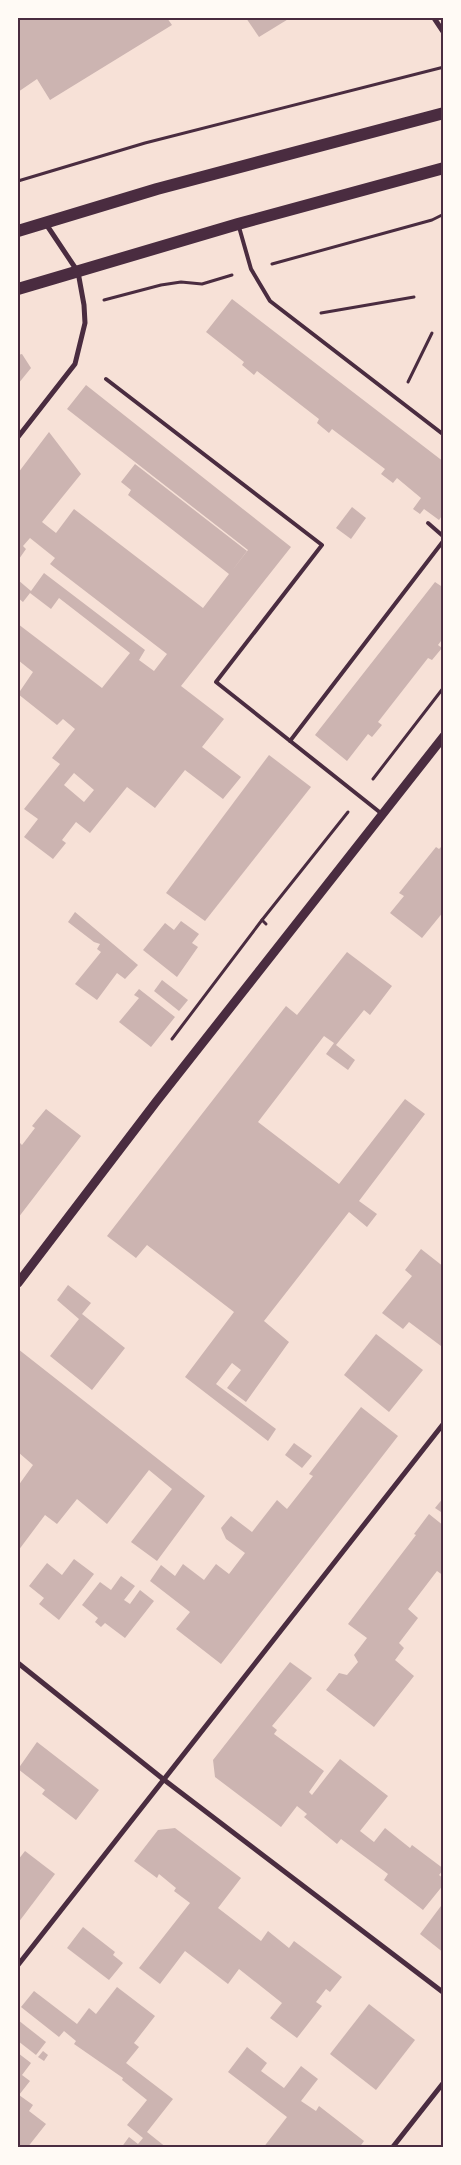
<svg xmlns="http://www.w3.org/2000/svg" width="461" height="2165" viewBox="0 0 461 2165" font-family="Arial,sans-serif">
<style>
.building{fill:#ccb4b1;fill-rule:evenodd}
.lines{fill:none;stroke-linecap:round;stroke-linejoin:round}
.path{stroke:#4a2c40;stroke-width:3}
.service{stroke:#4a2c40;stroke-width:4}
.minor{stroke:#4a2c40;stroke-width:5}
.tertiary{stroke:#4a2c40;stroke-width:9}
.primary{stroke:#4a2c40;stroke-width:12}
.neatline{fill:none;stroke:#4a2c40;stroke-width:2}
</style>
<rect width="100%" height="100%" fill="#f7e1d7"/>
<g class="building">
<path d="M 21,18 L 167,18 L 172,25 L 50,100 L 37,79 L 18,92 L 18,19 Z"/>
<path d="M 246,18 L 290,18 L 259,37 Z"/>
<path d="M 232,299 L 444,462 L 444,513 L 439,520 L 424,509 L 420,514 L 413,509 L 421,498 L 397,478 L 393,483 L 381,474 L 385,469 L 332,429 L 329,433 L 317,423 L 319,419 L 257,371 L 254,375 L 242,365 L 244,362 L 206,332 Z"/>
<path d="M 22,354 L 31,368 L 18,384 L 18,355 Z"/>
<path d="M 86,385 L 291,547 L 181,686 L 224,719 L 202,747 L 241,777 L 223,799 L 185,770 L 155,808 L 127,787 L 90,833 L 76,822 L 62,840 L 66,843 L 53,859 L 24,837 L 38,819 L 24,809 L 60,764 L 52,758 L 75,729 L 63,719 L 57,725 L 18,694 L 33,672 L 18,660 L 18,624 L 102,688 L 130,653 L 59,598 L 51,609 L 30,593 L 23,602 L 18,598 L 18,580 L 31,591 L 44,573 L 145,650 L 139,660 L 154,671 L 167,654 L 50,564 L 55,558 L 30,538 L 23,546 L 26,549 L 19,559 L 18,558 L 18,473 L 49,432 L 81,474 L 42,522 L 56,533 L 74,509 L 203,608 L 229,574 L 128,495 L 131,490 L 121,482 L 135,464 L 247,551 L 231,572 L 248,550 L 67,409 ZM 74,773 L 94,790 L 84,802 L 64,785 Z"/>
<path d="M 352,507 L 366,518 L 351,539 L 336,528 Z"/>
<path d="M 435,582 L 444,588 L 444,637 L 438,645 L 442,648 L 432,660 L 428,658 L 378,722 L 382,725 L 372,737 L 368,734 L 347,761 L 315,735 Z"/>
<path d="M 269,755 L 311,787 L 205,921 L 166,893 Z"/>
<path d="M 444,844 L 444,911 L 422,938 L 390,913 L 404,896 L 399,893 L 436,847 L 439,849 Z"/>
<path d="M 75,912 L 138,965 L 125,979 L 117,973 L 97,1000 L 75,984 L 101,952 L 97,949 L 100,944 L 94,942 L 68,922 Z"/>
<path d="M 181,921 L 199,934 L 192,943 L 198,947 L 177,977 L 143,950 L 165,923 L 174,930 Z"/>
<path d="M 347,952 L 392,986 L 370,1015 L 364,1010 L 336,1045 L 355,1060 L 348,1070 L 326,1054 L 334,1043 L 324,1036 L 258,1122 L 339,1184 L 405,1099 L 425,1114 L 359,1201 L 377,1214 L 367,1227 L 349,1212 L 264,1321 L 289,1342 L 246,1402 L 227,1388 L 241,1370 L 232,1363 L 216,1384 L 276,1429 L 268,1441 L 185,1377 L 234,1312 L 147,1245 L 136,1258 L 107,1236 L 286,1006 L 297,1015 Z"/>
<path d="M 162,980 L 188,1000 L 179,1011 L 154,991 Z"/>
<path d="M 139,989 L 175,1017 L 151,1047 L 119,1022 L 139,998 L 134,995 Z"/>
<path d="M 46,1109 L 81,1136 L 18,1218 L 18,1141 L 22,1145 L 35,1128 L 32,1126 Z"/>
<path d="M 421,1249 L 444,1267 L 444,1342 L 441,1346 L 409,1322 L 403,1329 L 382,1313 L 412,1276 L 405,1270 Z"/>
<path d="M 68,1285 L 91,1303 L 82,1314 L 125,1348 L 92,1390 L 50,1356 L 79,1319 L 57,1300 Z"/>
<path d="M 376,1334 L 423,1370 L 389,1412 L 344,1375 Z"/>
<path d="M 18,1349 L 205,1496 L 157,1561 L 131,1542 L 172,1489 L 149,1470 L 107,1524 L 77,1499 L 57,1524 L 45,1515 L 18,1551 L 18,1486 L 33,1465 L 18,1452 Z"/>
<path d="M 361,1407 L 398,1436 L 221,1664 L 176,1629 L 190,1612 L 150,1581 L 161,1565 L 175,1576 L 183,1564 L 204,1580 L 216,1564 L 229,1574 L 245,1553 L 226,1539 L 221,1528 L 231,1516 L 252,1532 L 277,1500 L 287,1509 L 313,1476 L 309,1474 Z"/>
<path d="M 294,1443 L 312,1456 L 302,1468 L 285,1455 Z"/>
<path d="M 444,1497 L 444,1514 L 435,1508 Z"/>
<path d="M 429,1514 L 444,1526 L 444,1576 L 437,1571 L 408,1609 L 418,1618 L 399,1643 L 404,1648 L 395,1660 L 414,1676 L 374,1727 L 326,1690 L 339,1673 L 347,1675 L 358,1662 L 354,1655 L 367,1638 L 348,1624 L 416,1535 L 414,1534 Z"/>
<path d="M 74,1559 L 94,1574 L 59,1620 L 39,1604 L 44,1598 L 29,1586 L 47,1563 L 62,1575 Z"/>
<path d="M 121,1576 L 135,1586 L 124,1600 L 130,1604 L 140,1590 L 154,1601 L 125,1638 L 105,1623 L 101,1627 L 95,1622 L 98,1618 L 82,1605 L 100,1582 L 111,1590 Z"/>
<path d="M 290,1662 L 312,1678 L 272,1726 L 277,1730 L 274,1734 L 324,1771 L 309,1792 L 312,1795 L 340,1759 L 388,1796 L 360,1831 L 374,1842 L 385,1828 L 410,1848 L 412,1845 L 444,1869 L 439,1875 L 444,1879 L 444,1884 L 423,1910 L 384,1880 L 388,1874 L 341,1839 L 337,1844 L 304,1817 L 307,1814 L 297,1806 L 281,1827 L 215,1777 L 213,1760 Z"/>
<path d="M 37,1742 L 99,1790 L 76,1820 L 42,1794 L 45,1790 L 18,1769 Z"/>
<path d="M 175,1828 L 241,1878 L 218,1908 L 261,1941 L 268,1931 L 289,1948 L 294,1941 L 342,1977 L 330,1992 L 326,1989 L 316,2002 L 322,2006 L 297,2038 L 270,2018 L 282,2003 L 239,1969 L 228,1984 L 185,1951 L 160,1984 L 139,1968 L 190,1903 L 174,1891 L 176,1888 L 159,1874 L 157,1878 L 134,1861 L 158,1830 Z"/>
<path d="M 25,1851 L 55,1874 L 18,1923 L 18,1860 Z"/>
<path d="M 444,1902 L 444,1953 L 420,1934 Z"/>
<path d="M 83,1927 L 115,1952 L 113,1955 L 123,1963 L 109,1980 L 67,1948 Z"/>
<path d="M 117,1987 L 155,2016 L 134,2043 L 139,2047 L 126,2063 L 173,2099 L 147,2132 L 167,2148 L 121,2148 L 129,2137 L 138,2144 L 143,2138 L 127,2125 L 147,2100 L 122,2080 L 123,2078 L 74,2044 L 76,2041 L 64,2031 L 59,2037 L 21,2007 L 34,1991 L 77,2024 L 89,2008 L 96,2014 Z"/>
<path d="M 369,2004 L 415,2040 L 376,2090 L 330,2054 Z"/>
<path d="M 18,2020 L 46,2042 L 36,2055 L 18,2041 Z"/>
<path d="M 247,2047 L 267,2063 L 261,2071 L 284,2088 L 301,2066 L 318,2079 L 301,2101 L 316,2111 L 319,2106 L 364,2141 L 359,2148 L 263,2148 L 287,2117 L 228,2072 Z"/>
<path d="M 43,2051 L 48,2055 L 44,2061 L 38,2057 Z"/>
<path d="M 18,2053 L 31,2063 L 22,2075 L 30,2081 L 19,2095 L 33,2105 L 29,2111 L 46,2124 L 27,2148 L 18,2148 Z"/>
</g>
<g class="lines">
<g class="path">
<path d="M 18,181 L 145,143 L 444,67"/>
<path d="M 272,264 L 432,220 L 444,214"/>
<path d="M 104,300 L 161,285 L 181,282 L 202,284 L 232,275"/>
<path d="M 321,313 L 414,297"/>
<path d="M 408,382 L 432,333"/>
<path d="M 373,779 L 444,687"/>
<path d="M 266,924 L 262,920 L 348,812"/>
<path d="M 172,1039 L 262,920"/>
</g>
<g class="service">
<path d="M 239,227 L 251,269 L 270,301 L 444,435"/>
<path d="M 106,379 L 322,545 L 216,682 L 382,814"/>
<path d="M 428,523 L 444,537"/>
<path d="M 290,741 L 444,540"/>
</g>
<g class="minor">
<path d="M 434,18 L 444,33"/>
<path d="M 18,437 L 75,364 L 85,323 L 84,305 L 78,272 L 46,224"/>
<path d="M 18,1663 L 163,1779 L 444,1993"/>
<path d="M 18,1965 L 444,1423"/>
<path d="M 392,2148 L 444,2082"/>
</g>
<path class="tertiary" d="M 18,1283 L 156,1102 L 444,736"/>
<g class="primary">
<path d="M 18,231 L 157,189 L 444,113"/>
<path d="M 18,289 L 238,224 L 444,168"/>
</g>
</g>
<rect width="461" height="2165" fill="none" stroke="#fffaf5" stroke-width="38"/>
<rect x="19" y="19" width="423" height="2127" class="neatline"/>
</svg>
